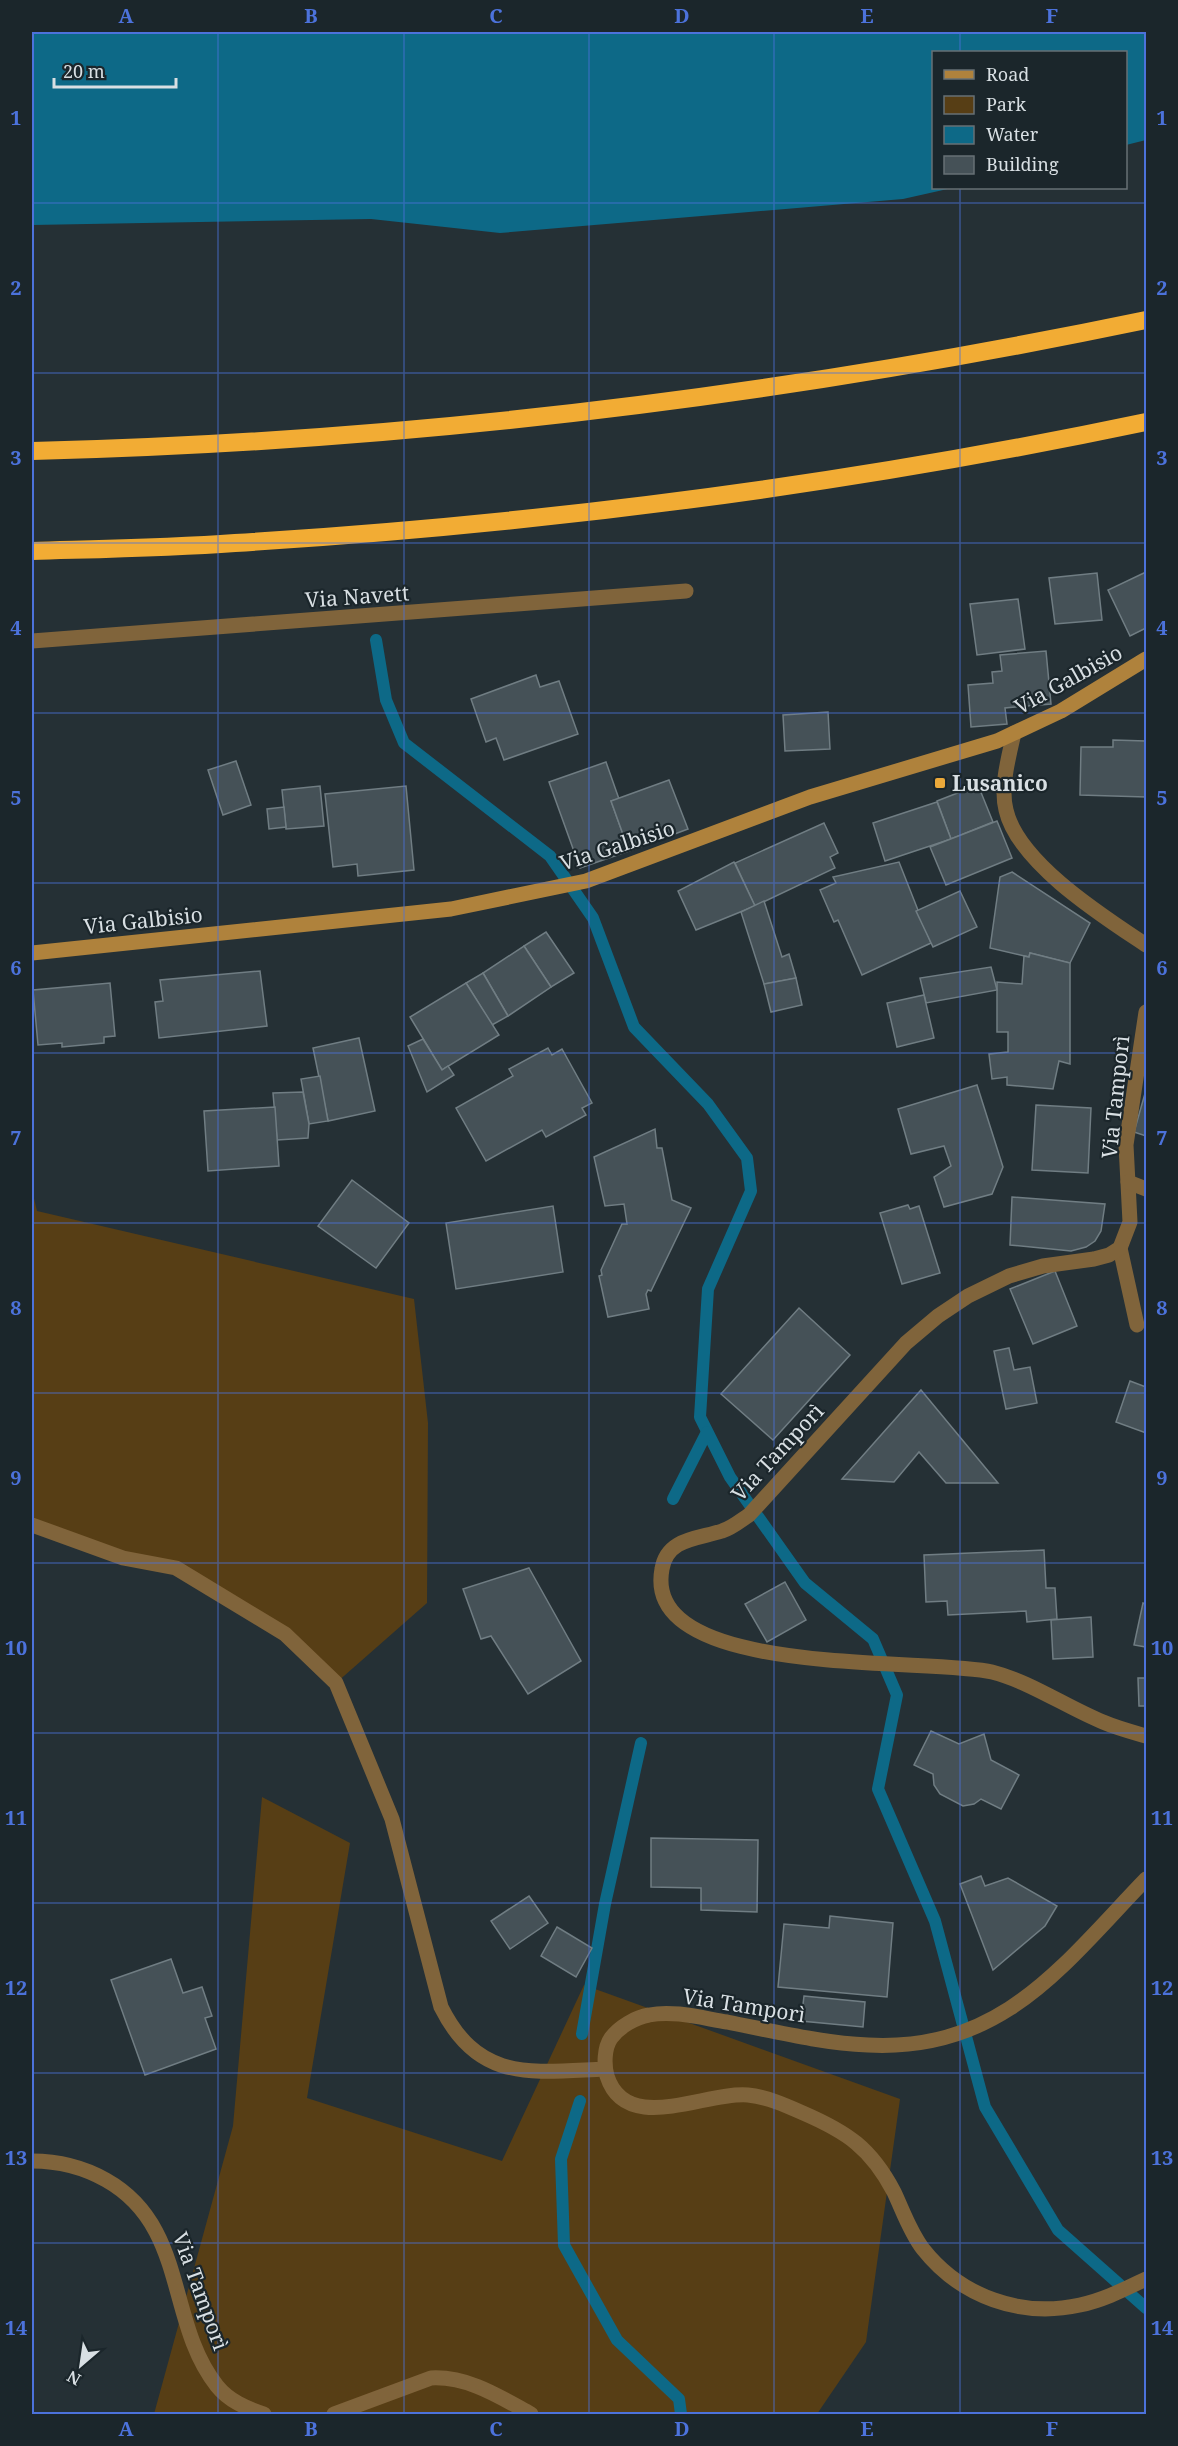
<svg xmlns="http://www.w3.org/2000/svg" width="1178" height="2446" viewBox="0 0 1178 2446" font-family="'Noto Serif',serif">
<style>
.green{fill:#573e15}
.water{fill:#0d6987}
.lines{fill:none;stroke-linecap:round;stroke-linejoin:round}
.stream{stroke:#0d6987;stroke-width:12}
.building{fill:#455157;stroke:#707d83;stroke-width:1.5}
.lane{stroke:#80643b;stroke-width:15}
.street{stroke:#80643b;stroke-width:15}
.secondary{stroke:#af823c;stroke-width:15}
.highway{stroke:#f2ac34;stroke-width:18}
.grid{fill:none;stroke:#4c72db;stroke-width:1.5;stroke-opacity:0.55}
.poi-dot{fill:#eba93a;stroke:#1b262b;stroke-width:2}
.labels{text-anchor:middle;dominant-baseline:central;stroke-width:4.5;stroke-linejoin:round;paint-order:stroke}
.street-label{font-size:21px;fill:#d8dfe3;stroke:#1b262b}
.poi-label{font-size:21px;font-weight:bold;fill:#d8dfe3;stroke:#1b262b;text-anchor:start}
.neatline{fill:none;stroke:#4c72db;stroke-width:2}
.grid-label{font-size:20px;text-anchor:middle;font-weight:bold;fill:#4c72db}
</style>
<rect width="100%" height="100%" fill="#253035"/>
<g class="green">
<path d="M 32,1190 L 37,1211 L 414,1299 L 428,1423 L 427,1603 L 336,1683 L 285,1634 L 176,1568 L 32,1525 Z"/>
<path d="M 262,1797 L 350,1843 L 307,2098 L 502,2161 L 584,1985 L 900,2099 L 866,2342 L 817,2414 L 154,2414 L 233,2126 Z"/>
</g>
<path class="water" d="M 32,32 L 1146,32 L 1146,140 L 1126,145 L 1126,52 L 934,52 L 934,188 L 952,188 L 903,199 L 500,233 L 371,219 L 32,225 Z"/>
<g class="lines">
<g class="stream">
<path d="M 376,640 L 386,700 L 404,743 L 550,856 L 593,918 L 634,1027 L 708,1104 L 747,1158 L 751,1191 L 708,1289 L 700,1417 L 730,1477 L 805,1583 L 873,1639 L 897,1695 L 878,1789 L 935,1921 L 985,2107 L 1058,2230 L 1146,2308"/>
<path d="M 673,1499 L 707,1432"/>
<path d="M 582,2034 L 605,1904 L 641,1743"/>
<path d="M 580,2101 L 561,2159 L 564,2245 L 617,2340 L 679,2399 L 681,2414"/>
</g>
</g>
<g class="building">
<path d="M 1146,572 L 1146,628 L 1130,636 L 1108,590 Z"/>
<path d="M 1097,573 L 1102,620 L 1055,624 L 1049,578 Z"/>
<path d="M 1018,599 L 1025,649 L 977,655 L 970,604 Z"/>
<path d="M 1046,651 L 1051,704 L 1005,708 L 1007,724 L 971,727 L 968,685 L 993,683 L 992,672 L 1002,671 L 1000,655 Z"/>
<path d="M 536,675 L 540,687 L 559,681 L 578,734 L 504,760 L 496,738 L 486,742 L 471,699 Z"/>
<path d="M 828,712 L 830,749 L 785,751 L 783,715 Z"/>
<path d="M 1113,740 L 1146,741 L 1146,797 L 1080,795 L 1081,747 L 1113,747 Z"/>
<path d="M 236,761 L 251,805 L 223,815 L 208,770 Z"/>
<path d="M 606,762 L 619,799 L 611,801 L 629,851 L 580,868 L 549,782 Z"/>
<path d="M 669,780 L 688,829 L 629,851 L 611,801 Z"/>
<path d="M 978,785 L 993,822 L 951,839 L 937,801 Z"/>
<path d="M 320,786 L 324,826 L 286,829 L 282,790 Z"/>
<path d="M 406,786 L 414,870 L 358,876 L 357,864 L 333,867 L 325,794 Z"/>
<path d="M 937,802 L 951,839 L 885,861 L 873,823 Z"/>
<path d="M 284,807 L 286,827 L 269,829 L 267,809 Z"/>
<path d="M 997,821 L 1012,858 L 946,885 L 930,847 Z"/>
<path d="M 824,823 L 838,853 L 830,857 L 835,868 L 755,906 L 735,863 Z"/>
<path d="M 734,862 L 755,906 L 696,930 L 678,891 Z"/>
<path d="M 899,862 L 931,943 L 862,975 L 838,920 L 834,922 L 820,890 L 836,883 L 833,877 Z"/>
<path d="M 1012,872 L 1090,923 L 1070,963 L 1030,953 L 1029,957 L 990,948 L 1000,877 Z"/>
<path d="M 960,891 L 977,927 L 933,947 L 916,911 Z"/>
<path d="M 764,901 L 782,957 L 789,954 L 796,978 L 764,984 L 741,912 Z"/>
<path d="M 546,932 L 574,973 L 551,987 L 524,946 Z"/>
<path d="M 524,946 L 551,987 L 508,1016 L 483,973 Z"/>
<path d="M 1030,953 L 1070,963 L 1070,1064 L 1059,1061 L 1053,1089 L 1007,1085 L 1007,1077 L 992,1079 L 989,1054 L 1008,1052 L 1008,1032 L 997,1032 L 997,982 L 1022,984 L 1024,956 L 1029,957 Z"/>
<path d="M 991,967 L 997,990 L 926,1003 L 920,978 Z"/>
<path d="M 260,971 L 267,1026 L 159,1038 L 155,1002 L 163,1001 L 160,980 Z"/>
<path d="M 483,973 L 508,1016 L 492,1025 L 466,983 Z"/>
<path d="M 796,978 L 802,1005 L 771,1012 L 764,984 Z"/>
<path d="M 110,983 L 115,1036 L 104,1037 L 104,1043 L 62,1047 L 62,1043 L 38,1045 L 33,990 Z"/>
<path d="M 466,983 L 499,1035 L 442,1070 L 410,1017 Z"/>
<path d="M 924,995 L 934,1038 L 897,1047 L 887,1003 Z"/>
<path d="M 359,1038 L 375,1111 L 328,1121 L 313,1048 Z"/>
<path d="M 423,1039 L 442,1070 L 448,1066 L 454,1075 L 427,1092 L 408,1046 Z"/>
<path d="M 548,1048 L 552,1055 L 562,1049 L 592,1103 L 582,1108 L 586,1115 L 546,1137 L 542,1130 L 486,1161 L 456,1108 L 513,1076 L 509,1069 Z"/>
<path d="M 320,1076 L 328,1121 L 309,1124 L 301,1079 Z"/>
<path d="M 977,1085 L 1003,1167 L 992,1194 L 944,1207 L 934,1177 L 951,1166 L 944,1146 L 911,1154 L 898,1109 Z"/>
<path d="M 1146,1090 L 1146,1136 L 1134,1132 Z"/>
<path d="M 303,1092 L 309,1124 L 308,1138 L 277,1140 L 273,1093 Z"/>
<path d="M 1036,1105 L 1091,1108 L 1088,1173 L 1032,1170 Z"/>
<path d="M 275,1107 L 279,1166 L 208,1171 L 204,1111 Z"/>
<path d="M 655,1129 L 657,1148 L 662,1148 L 672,1200 L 691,1208 L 651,1291 L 648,1290 L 646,1294 L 649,1309 L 608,1317 L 599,1276 L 602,1275 L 601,1270 L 622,1224 L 627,1224 L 624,1204 L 605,1206 L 594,1157 Z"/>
<path d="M 352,1180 L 409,1223 L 376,1268 L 318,1226 Z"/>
<path d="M 1012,1197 L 1105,1204 L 1101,1231 L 1095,1241 L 1086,1247 L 1071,1251 L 1010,1245 Z"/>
<path d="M 908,1205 L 910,1209 L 919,1206 L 940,1273 L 902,1284 L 880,1213 Z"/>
<path d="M 553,1206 L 563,1272 L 456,1289 L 446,1223 Z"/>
<path d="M 1055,1271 L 1077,1326 L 1033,1344 L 1010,1289 Z"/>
<path d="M 799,1308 L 850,1355 L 773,1440 L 721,1394 Z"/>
<path d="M 1009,1348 L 1014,1370 L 1030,1367 L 1037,1403 L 1006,1409 L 994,1351 Z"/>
<path d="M 1130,1381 L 1146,1387 L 1146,1433 L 1116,1422 Z"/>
<path d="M 921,1390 L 998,1483 L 946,1483 L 919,1452 L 894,1482 L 842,1479 Z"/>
<path d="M 1044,1550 L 1046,1588 L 1055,1588 L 1057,1619 L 1027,1622 L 1026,1611 L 948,1615 L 947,1601 L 926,1602 L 924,1555 Z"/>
<path d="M 529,1568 L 581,1661 L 528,1694 L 491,1636 L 481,1639 L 463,1589 Z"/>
<path d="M 785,1582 L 806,1620 L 767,1642 L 745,1604 Z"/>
<path d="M 1143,1603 L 1146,1604 L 1146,1647 L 1134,1645 Z"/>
<path d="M 1091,1617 L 1093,1657 L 1053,1659 L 1051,1620 Z"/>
<path d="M 1138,1678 L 1146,1678 L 1146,1706 L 1139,1706 Z"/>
<path d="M 931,1731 L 959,1744 L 984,1734 L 991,1760 L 1019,1775 L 1001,1809 L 981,1799 L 974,1804 L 963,1806 L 940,1794 L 934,1785 L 933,1774 L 914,1765 Z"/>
<path d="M 651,1838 L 758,1840 L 757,1912 L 701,1910 L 701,1888 L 651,1887 Z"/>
<path d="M 981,1876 L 985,1886 L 1008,1878 L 1057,1906 L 1045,1926 L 993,1970 L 960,1884 Z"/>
<path d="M 529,1896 L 548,1923 L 510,1949 L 491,1921 Z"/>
<path d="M 830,1916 L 893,1923 L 887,1997 L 778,1987 L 784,1924 L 829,1928 Z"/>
<path d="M 557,1927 L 592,1948 L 576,1977 L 541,1956 Z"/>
<path d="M 171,1959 L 183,1993 L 202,1987 L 212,2016 L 205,2018 L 216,2049 L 145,2075 L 111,1980 Z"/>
<path d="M 804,1996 L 865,2002 L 863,2027 L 801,2021 Z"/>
</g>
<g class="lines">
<path class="lane" d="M 1120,1248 L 1137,1325"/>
<g class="street">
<path d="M 32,641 L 686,591"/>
<path d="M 1014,733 C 1009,756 1000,787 1006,810 C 1018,863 1104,917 1146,945"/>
<path d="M 1146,1012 L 1126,1145 L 1130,1222 L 1120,1248 L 1109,1255 L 1094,1259 L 1043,1266 L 1009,1276 L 968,1296 L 938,1316 L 906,1343 L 749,1515 C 740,1521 732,1528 722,1531 C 698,1539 667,1538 662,1569 C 641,1680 929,1657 992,1672 C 1031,1682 1066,1707 1103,1722 C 1117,1728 1132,1732 1146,1736"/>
<path d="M 1128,1182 L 1146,1189"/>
<path d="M 32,1525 L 123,1558 L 176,1568 L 285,1634 L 336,1683 L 392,1819 L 441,2007 C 479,2083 532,2072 605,2069"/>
<path d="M 1146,1879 C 1062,1966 1002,2052 868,2045 C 821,2043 773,2031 727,2022 C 702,2018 674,2010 649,2015 C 636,2017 619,2027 611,2038 C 604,2048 604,2065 607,2076 C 626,2136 706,2091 748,2095 C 767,2097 785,2105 803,2113 C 847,2132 871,2148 894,2192 C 903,2211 910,2232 923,2249 C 961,2297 1021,2318 1080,2305 C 1104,2300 1125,2289 1146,2279"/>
<path d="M 32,2161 C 58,2161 83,2167 106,2180 C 188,2226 166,2322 217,2386 C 229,2401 246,2408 264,2414"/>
<path d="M 334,2414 L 431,2378 C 468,2376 500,2397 531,2414"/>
</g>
<path class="secondary" d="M 32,953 L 451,909 L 586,881 L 810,797 L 997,741 L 1061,711 L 1146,659"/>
<g class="highway">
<path d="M 32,451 C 405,442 781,396 1146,320"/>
<path d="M 32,551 C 99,549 167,548 235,543 C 541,524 847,485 1146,422"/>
</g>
</g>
<path class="grid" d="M 218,32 L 218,2414M 404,32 L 404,2414M 589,32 L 589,2414M 774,32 L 774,2414M 960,32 L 960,52M 960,188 L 960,2414M 32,203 L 1146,203M 32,373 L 1146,373M 32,543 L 1146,543M 32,713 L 1146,713M 32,883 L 1146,883M 32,1053 L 1146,1053M 32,1223 L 1146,1223M 32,1393 L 1146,1393M 32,1563 L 1146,1563M 32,1733 L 1146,1733M 32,1903 L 1146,1903M 32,2073 L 1146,2073M 32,2243 L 1146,2243"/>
<rect class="poi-dot" x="934" y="777" width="12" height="12" rx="3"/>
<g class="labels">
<g class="street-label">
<text transform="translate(357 596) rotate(-4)">Via Navett</text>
<text transform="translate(1068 679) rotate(-29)">Via Galbisio</text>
<text transform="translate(617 845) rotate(-18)">Via Galbisio</text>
<text transform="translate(143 920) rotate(-6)">Via Galbisio</text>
<text transform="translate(1115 1097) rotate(-84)">Via Tamporì</text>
<text transform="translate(777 1452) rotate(-47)">Via Tamporì</text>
<text transform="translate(744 2005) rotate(9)">Via Tamporì</text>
<text transform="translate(201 2291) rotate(70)">Via Tamporì</text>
</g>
<g class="poi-label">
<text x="952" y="783">Lusanico</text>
</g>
</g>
<rect width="1178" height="2446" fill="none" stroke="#1b262b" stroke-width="66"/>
<rect x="932" y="51" width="195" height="138" fill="#1b262b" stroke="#677075" stroke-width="1.5"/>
<rect x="944" y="70" width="30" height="9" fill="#af823c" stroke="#677075" stroke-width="1.5"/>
<text x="986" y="81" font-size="18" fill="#d8dfe3">Road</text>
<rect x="944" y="96" width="30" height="18" fill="#573e15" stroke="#677075" stroke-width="1.5"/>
<text x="986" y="111" font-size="18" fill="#d8dfe3">Park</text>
<rect x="944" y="126" width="30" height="18" fill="#0d6987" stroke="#677075" stroke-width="1.5"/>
<text x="986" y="141" font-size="18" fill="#d8dfe3">Water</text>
<rect x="944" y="156" width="30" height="18" fill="#455157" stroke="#677075" stroke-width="1.5"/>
<text x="986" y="171" font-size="18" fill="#d8dfe3">Building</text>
<g transform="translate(81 2365) rotate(209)" stroke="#1b262b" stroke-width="4.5" paint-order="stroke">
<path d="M0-4.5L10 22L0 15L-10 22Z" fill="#d8dfe3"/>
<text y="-9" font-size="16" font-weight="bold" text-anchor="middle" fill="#d8dfe3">N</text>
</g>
<path d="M54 78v9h122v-9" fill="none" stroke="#d8dfe3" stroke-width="3"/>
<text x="63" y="78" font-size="18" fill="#d8dfe3" stroke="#1b262b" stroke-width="4.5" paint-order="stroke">20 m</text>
<rect x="33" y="33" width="1112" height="2380" class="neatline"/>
<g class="grid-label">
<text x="126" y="23">A</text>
<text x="311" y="23">B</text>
<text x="496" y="23">C</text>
<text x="682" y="23">D</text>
<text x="867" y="23">E</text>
<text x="1052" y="23">F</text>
<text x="16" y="125">1</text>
<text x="1162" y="125">1</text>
<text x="16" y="295">2</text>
<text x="1162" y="295">2</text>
<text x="16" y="465">3</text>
<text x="1162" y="465">3</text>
<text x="16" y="635">4</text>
<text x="1162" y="635">4</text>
<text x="16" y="805">5</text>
<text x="1162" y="805">5</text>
<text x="16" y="975">6</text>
<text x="1162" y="975">6</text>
<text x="16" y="1145">7</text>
<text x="1162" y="1145">7</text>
<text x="16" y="1315">8</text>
<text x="1162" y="1315">8</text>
<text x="16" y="1485">9</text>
<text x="1162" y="1485">9</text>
<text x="16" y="1655">10</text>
<text x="1162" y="1655">10</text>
<text x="16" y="1825">11</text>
<text x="1162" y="1825">11</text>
<text x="16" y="1995">12</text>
<text x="1162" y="1995">12</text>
<text x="16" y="2165">13</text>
<text x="1162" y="2165">13</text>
<text x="16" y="2335">14</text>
<text x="1162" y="2335">14</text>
<text x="126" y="2436">A</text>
<text x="311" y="2436">B</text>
<text x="496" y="2436">C</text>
<text x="682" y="2436">D</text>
<text x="867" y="2436">E</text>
<text x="1052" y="2436">F</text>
</g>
</svg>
